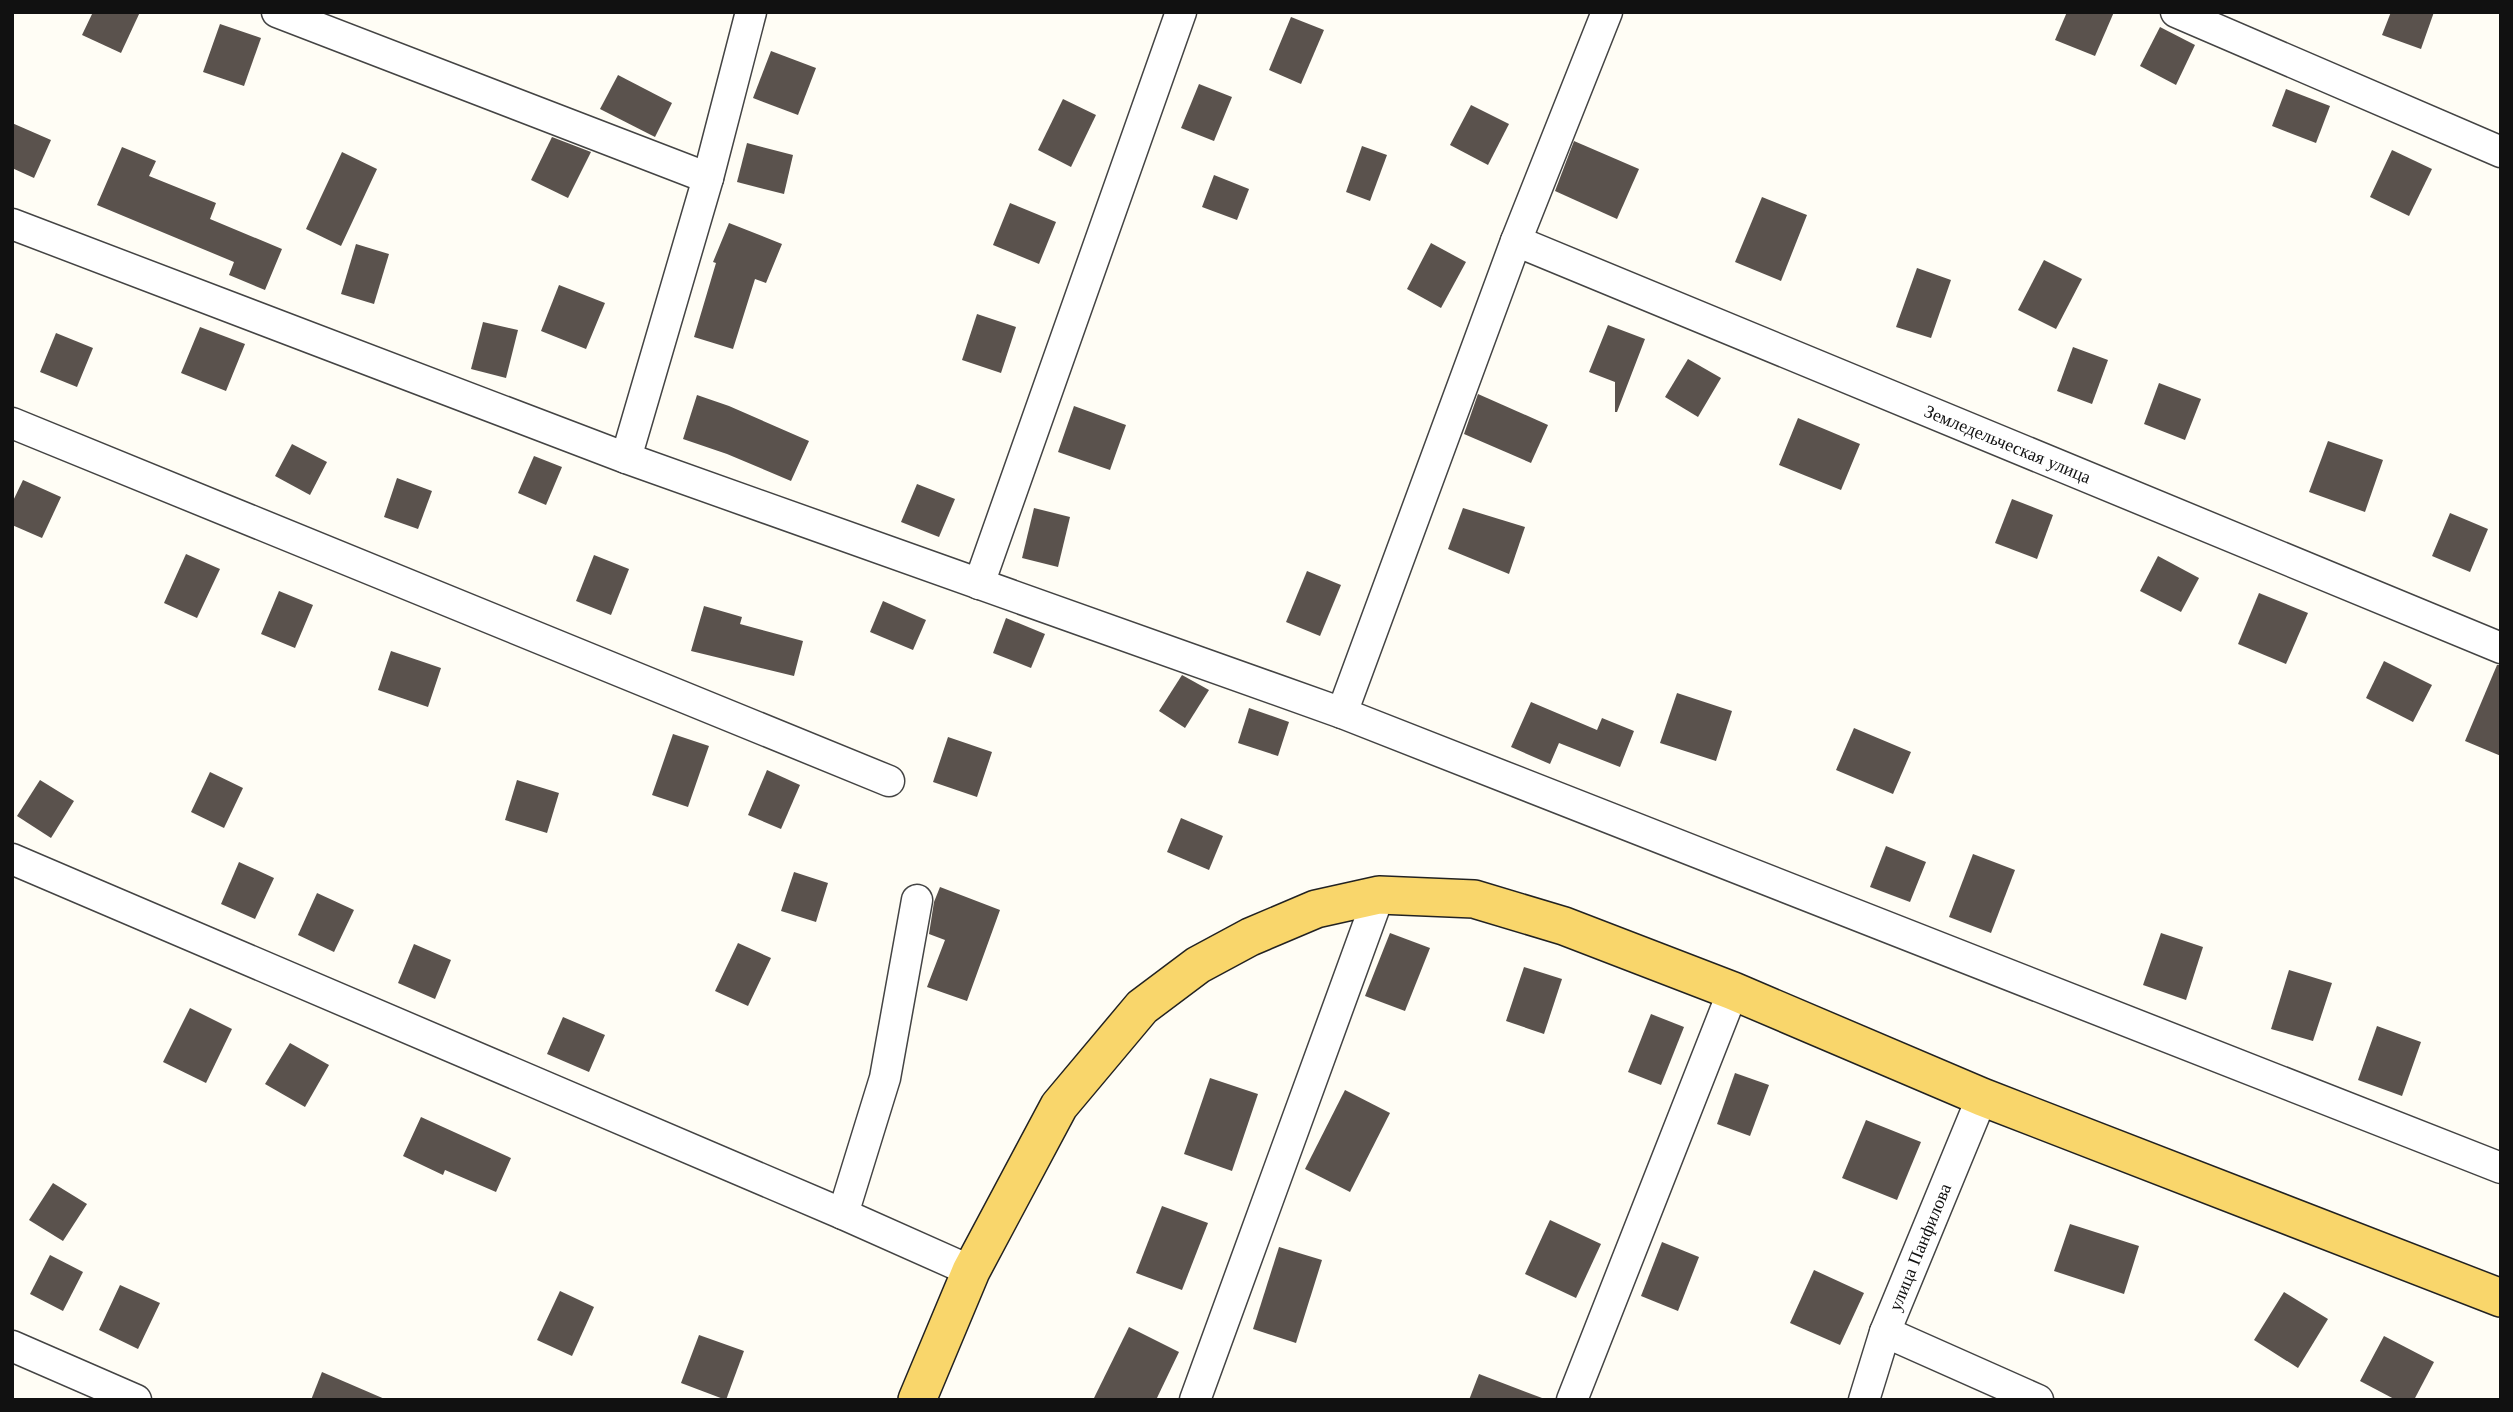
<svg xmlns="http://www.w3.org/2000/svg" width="2513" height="1412" viewBox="0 0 2513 1412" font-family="'Libre Baskerville',serif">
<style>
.building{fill:#5a524d}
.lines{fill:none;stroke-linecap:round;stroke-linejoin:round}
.minor-casing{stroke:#444;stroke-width:33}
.major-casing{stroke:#222;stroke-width:40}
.minor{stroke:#fff;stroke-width:30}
.major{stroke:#f9d66b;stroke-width:37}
.labels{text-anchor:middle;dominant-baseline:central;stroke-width:7;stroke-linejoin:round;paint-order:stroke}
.street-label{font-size:18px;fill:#111;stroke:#fff}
</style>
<rect width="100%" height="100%" fill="#fffdf5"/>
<g class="building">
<path d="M 93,12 L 140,12 L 121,53 L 82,35 Z"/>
<path d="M 2067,12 L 2114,12 L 2095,56 L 2055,40 Z"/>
<path d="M 2391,12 L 2434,12 L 2421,49 L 2382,35 Z"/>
<path d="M 1291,17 L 1324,30 L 1301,84 L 1269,70 Z"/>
<path d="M 220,24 L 261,38 L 244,86 L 203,72 Z"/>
<path d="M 2160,27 L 2195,45 L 2176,85 L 2140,66 Z"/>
<path d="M 771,51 L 816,68 L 798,115 L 753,98 Z"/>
<path d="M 618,75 L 672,103 L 655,137 L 600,109 Z"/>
<path d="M 1199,84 L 1232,97 L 1214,141 L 1181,128 Z"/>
<path d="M 2286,89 L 2330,106 L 2316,143 L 2272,126 Z"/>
<path d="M 1063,99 L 1096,115 L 1071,167 L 1038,150 Z"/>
<path d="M 1471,105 L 1509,124 L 1488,165 L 1450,145 Z"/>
<path d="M 12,123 L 51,140 L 34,178 L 12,168 Z"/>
<path d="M 552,137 L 591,152 L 568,198 L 531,180 Z"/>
<path d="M 1574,141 L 1639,169 L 1617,219 L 1555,191 Z"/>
<path d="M 747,143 L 793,155 L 784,194 L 737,182 Z"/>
<path d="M 1362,146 L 1387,155 L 1370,201 L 1346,192 Z"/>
<path d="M 122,147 L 156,161 L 149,176 L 216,203 L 210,219 L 282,249 L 265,290 L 229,275 L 234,262 L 97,205 Z"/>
<path d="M 2392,150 L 2432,169 L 2409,216 L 2370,197 Z"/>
<path d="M 342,152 L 377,169 L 341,246 L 306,229 Z"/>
<path d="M 1214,175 L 1249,189 L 1237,220 L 1202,207 Z"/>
<path d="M 1762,197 L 1807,215 L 1781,281 L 1735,262 Z"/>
<path d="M 1010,203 L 1056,222 L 1039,264 L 993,245 Z"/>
<path d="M 729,223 L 782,244 L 766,283 L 755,279 L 733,349 L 694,337 L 716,263 L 713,262 Z"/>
<path d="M 1431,243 L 1466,262 L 1441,308 L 1407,289 Z"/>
<path d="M 356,244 L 389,254 L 374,304 L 341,294 Z"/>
<path d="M 2044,260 L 2082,279 L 2056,329 L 2018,310 Z"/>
<path d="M 1917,268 L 1951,280 L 1931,338 L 1896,327 Z"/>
<path d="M 559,285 L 605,303 L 586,349 L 541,331 Z"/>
<path d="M 977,314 L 1016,327 L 1001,373 L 962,360 Z"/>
<path d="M 483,322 L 518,330 L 506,378 L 471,369 Z"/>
<path d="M 1608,325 L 1645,339 L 1617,412 L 1615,412 L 1615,382 L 1589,372 Z"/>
<path d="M 200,327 L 245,344 L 226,391 L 181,373 Z"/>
<path d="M 56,333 L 93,348 L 77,387 L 40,372 Z"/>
<path d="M 2073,347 L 2108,360 L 2092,404 L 2057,391 Z"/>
<path d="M 1688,359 L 1721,378 L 1698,417 L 1665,397 Z"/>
<path d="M 2159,383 L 2201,399 L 2185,440 L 2144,424 Z"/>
<path d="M 1478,394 L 1548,425 L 1531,463 L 1464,434 Z"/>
<path d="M 697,395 L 729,406 L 809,441 L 791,481 L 727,454 L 683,439 Z"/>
<path d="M 1074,406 L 1126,425 L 1110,470 L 1058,452 Z"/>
<path d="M 1798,418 L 1860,444 L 1841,490 L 1779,465 Z"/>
<path d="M 2328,441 L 2383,460 L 2365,512 L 2309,492 Z"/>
<path d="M 292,444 L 327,462 L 310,495 L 275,476 Z"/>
<path d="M 534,456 L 562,467 L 546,505 L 518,493 Z"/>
<path d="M 397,478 L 432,491 L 418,529 L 384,517 Z"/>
<path d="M 23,480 L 61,497 L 42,538 L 12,525 L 12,503 Z"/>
<path d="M 917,484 L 955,499 L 939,537 L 901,522 Z"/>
<path d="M 2012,499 L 2053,515 L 2037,559 L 1995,543 Z"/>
<path d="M 1034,508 L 1070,517 L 1058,567 L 1022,558 Z"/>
<path d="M 1463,508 L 1525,527 L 1509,574 L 1448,549 Z"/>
<path d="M 2450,513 L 2488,529 L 2470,572 L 2432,556 Z"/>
<path d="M 186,554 L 220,569 L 197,618 L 164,603 Z"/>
<path d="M 594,555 L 629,569 L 611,615 L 576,601 Z"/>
<path d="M 2158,556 L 2199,578 L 2181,612 L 2140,591 Z"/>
<path d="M 1307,571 L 1341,585 L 1320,636 L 1286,622 Z"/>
<path d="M 279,591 L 313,605 L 295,648 L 261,634 Z"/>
<path d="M 2259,593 L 2308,613 L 2286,664 L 2238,644 Z"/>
<path d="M 883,601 L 926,620 L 913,650 L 870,632 Z"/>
<path d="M 704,606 L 742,617 L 740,624 L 803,641 L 794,676 L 691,651 Z"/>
<path d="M 1006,618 L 1045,634 L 1031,668 L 993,653 Z"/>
<path d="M 391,651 L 441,668 L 428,707 L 378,690 Z"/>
<path d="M 2384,661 L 2432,685 L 2413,722 L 2366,698 Z"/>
<path d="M 2497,665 L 2501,665 L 2501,756 L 2465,741 Z"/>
<path d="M 1182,675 L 1209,690 L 1185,728 L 1159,711 Z"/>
<path d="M 1677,693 L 1732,711 L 1716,761 L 1660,743 Z"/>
<path d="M 1531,702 L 1597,730 L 1602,718 L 1634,731 L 1620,767 L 1559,743 L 1550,764 L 1511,747 Z"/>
<path d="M 1249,708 L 1289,722 L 1278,756 L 1238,743 Z"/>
<path d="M 1854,728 L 1911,752 L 1893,794 L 1836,770 Z"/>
<path d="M 673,734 L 709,746 L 688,807 L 652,795 Z"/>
<path d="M 948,737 L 992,752 L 977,797 L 933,782 Z"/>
<path d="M 767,770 L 800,785 L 781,829 L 748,815 Z"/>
<path d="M 210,772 L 243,788 L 224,828 L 191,812 Z"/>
<path d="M 40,780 L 74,801 L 51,838 L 17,816 Z"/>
<path d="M 517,780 L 559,793 L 547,833 L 505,820 Z"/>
<path d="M 1181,818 L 1223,836 L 1209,870 L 1167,852 Z"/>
<path d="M 1886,846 L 1926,862 L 1910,902 L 1870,887 Z"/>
<path d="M 1973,854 L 2015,870 L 1991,933 L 1949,917 Z"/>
<path d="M 239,862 L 274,878 L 255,919 L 221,904 Z"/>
<path d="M 794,872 L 828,883 L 816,922 L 781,911 Z"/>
<path d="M 940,887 L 1000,910 L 967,1001 L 927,987 L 945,940 L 929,934 L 934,902 Z"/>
<path d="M 317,893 L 354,910 L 334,952 L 298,935 Z"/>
<path d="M 1390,933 L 1430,948 L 1405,1011 L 1365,996 Z"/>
<path d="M 2161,933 L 2203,947 L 2186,1000 L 2143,985 Z"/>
<path d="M 738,943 L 771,958 L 748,1006 L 715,991 Z"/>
<path d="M 414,944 L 451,960 L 435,999 L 398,983 Z"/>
<path d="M 1524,967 L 1562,979 L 1544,1034 L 1506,1021 Z"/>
<path d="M 2289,970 L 2332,983 L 2313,1041 L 2271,1029 Z"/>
<path d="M 190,1008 L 232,1029 L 206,1083 L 163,1062 Z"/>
<path d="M 1651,1014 L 1684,1027 L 1661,1085 L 1628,1072 Z"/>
<path d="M 563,1017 L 605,1035 L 589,1072 L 547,1054 Z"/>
<path d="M 2377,1026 L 2421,1042 L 2402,1096 L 2358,1080 Z"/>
<path d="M 290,1043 L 329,1065 L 305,1107 L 265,1084 Z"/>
<path d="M 1735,1073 L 1769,1085 L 1750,1136 L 1717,1124 Z"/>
<path d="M 1210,1078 L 1258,1094 L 1232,1171 L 1184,1154 Z"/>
<path d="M 1345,1090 L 1390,1113 L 1350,1192 L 1305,1169 Z"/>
<path d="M 421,1117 L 511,1158 L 496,1192 L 445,1170 L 443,1175 L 403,1156 Z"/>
<path d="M 1866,1120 L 1921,1142 L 1897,1200 L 1842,1178 Z"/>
<path d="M 53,1183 L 87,1204 L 63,1241 L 29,1220 Z"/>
<path d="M 1162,1206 L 1208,1223 L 1182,1290 L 1136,1273 Z"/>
<path d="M 1550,1220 L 1601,1244 L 1576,1298 L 1525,1274 Z"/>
<path d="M 2070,1224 L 2139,1246 L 2124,1294 L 2054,1271 Z"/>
<path d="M 1662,1242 L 1699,1257 L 1678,1311 L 1641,1296 Z"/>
<path d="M 1279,1247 L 1322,1260 L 1296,1343 L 1253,1329 Z"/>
<path d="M 50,1255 L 83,1272 L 63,1311 L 30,1294 Z"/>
<path d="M 1814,1270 L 1864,1293 L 1840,1345 L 1790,1323 Z"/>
<path d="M 120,1285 L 160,1303 L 138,1349 L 99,1330 Z"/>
<path d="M 560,1291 L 594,1307 L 572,1356 L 537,1340 Z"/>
<path d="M 2284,1292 L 2328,1319 L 2298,1368 L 2254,1340 Z"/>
<path d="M 1129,1327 L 1179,1352 L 1156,1400 L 1093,1400 Z"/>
<path d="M 699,1335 L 744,1351 L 726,1400 L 681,1383 Z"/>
<path d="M 2384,1336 L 2434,1362 L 2414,1400 L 2396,1400 L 2360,1381 Z"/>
<path d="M 322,1372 L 387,1400 L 311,1400 Z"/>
<path d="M 1479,1374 L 1542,1398 L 1542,1400 L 1469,1400 Z"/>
</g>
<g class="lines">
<g class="minor-casing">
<g id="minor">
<path d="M 277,12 L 708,178"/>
<path d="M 2176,12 L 2501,152"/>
<path d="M 12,224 L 626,458 L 1342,713 L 2501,1168"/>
<path id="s1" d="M 1516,241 L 2501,648"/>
<path d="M 12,423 L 889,781"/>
<path d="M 626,458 L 708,178 L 751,12"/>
<path d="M 979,584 L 1181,12"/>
<path d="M 1342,713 L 1516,241 L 1607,12"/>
<path d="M 12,859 L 843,1214 L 971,1271"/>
<path d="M 843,1214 L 885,1078 L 917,900"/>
<path d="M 1885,1332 L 2038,1400"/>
<path d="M 12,1346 L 136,1400"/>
<path d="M 1195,1400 L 1379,895"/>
<path d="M 1572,1400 L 1733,991"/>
<path id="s2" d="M 1864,1400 L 1885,1332 L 1982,1097"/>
</g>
</g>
<g class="major-casing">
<path id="major" d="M 917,1400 L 971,1271 L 1059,1106 L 1142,1007 L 1198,965 L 1250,937 L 1316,909 L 1379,895 L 1474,899 L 1564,926 L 1733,991 L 1982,1097 L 2501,1298"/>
</g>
<use href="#minor" class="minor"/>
<use href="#major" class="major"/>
</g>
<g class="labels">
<g class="street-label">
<text stroke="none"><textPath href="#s1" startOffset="532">Земледельческая улица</textPath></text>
<text stroke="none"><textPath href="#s2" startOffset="163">улица Панфилова</textPath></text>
</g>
</g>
<rect width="2513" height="1412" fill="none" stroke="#111111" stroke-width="28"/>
</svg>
